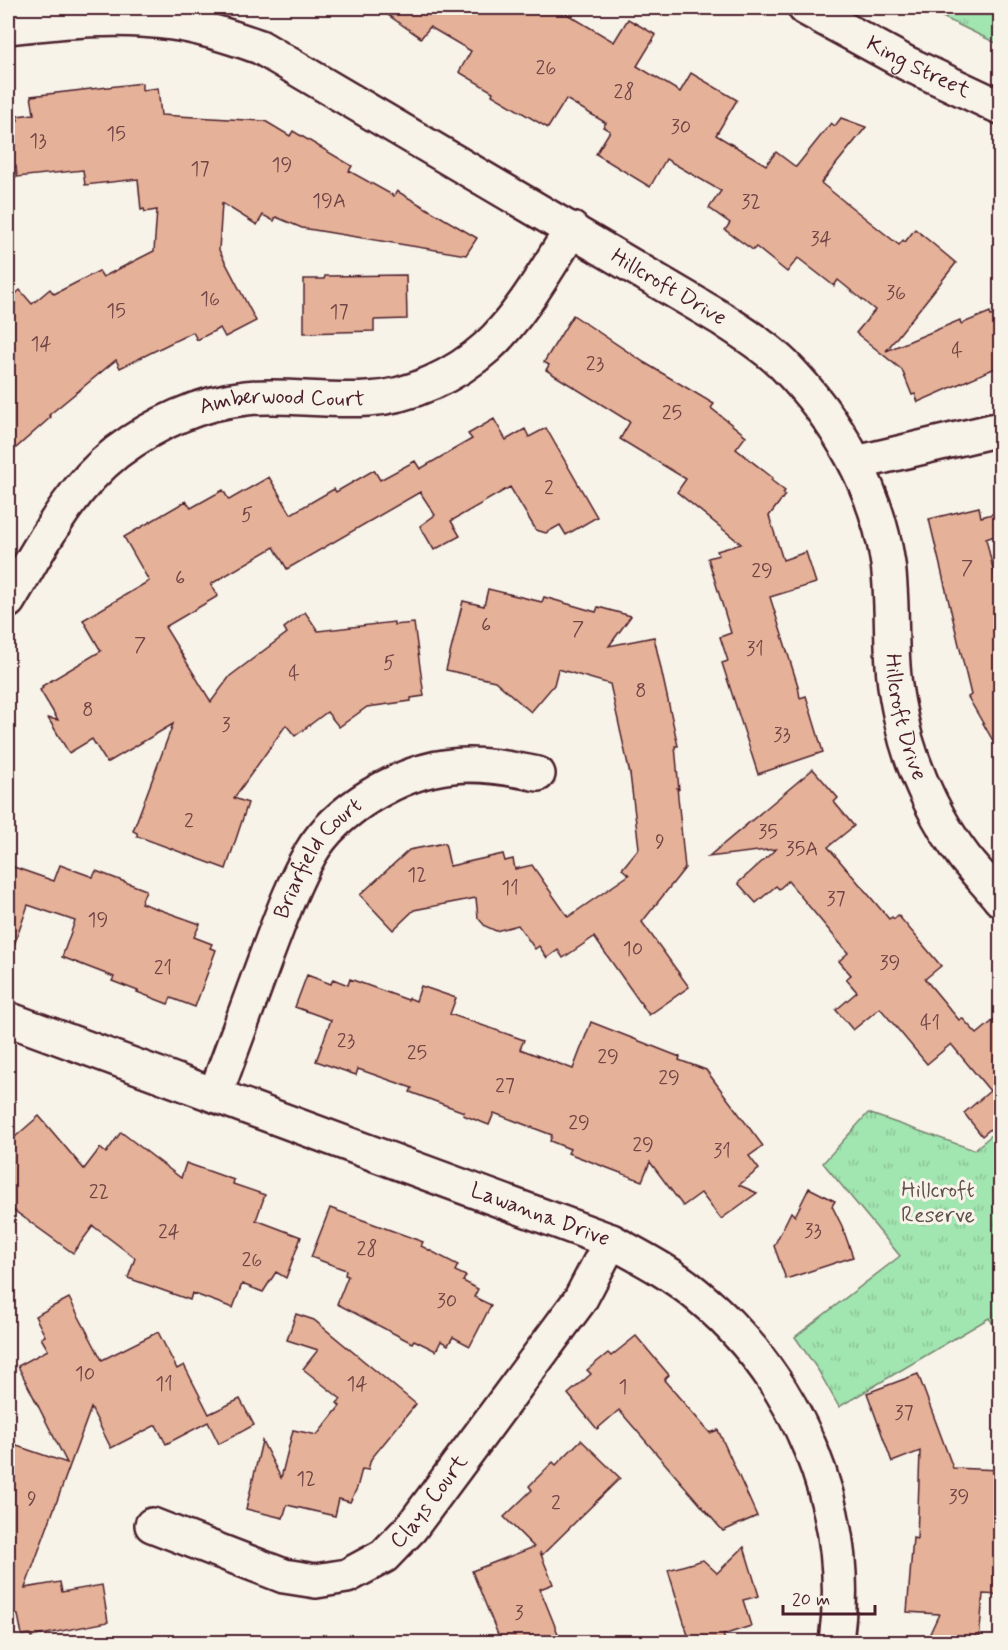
<svg xmlns="http://www.w3.org/2000/svg" width="1008" height="1650" viewBox="0 0 1008 1650" font-family="Mynerve,sans-serif">
<style>
.park{fill:url(#park-tufts);stroke:#76826e;stroke-width:1.5}
.building{fill:#e5b198;stroke:#4a1f2b;stroke-width:1.5}
.lines{fill:none;stroke-linecap:round;stroke-linejoin:round}
.street-casing{stroke:#4a1f2b;stroke-width:38}
.primary-casing{stroke:#4a1f2b;stroke-width:38}
.street{stroke:#f7f3e8;stroke-width:33}
.primary{stroke:#f7f3e8;stroke-width:33}
.labels{text-anchor:middle;dominant-baseline:central;stroke-width:6;stroke-linejoin:round;paint-order:stroke}
.number-label{font-size:20px;fill:#714446}
.street-label{font-size:22px;fill:#4a1f2b;stroke:#f7f3e8}
.park-label{font-size:22px;fill:#60504c;stroke:#f7f3e8}
</style>
<defs>
<pattern id="park-tufts" width="24" height="20" patternUnits="userSpaceOnUse" patternTransform="scale(1.5)"><rect width="24" height="20" fill="#a1e5b0"/><path d="M3 7l-1-3M5 7V3M7 7l1-3M15 17l-1-3M17 17v-4M19 17l1-3" fill="none" stroke="#8cc498"/></pattern>
</defs>
<rect width="100%" height="100%" fill="#f7f3e8"/>
<filter id="ink" filterUnits="userSpaceOnUse"><feTurbulence type="fractalNoise" baseFrequency=".0167" numOctaves="2"/><feDisplacementMap in="SourceGraphic" scale="12" xChannelSelector="R" yChannelSelector="G"/><feConvolveMatrix kernelMatrix="1 2 1 2 8 2 1 2 1" color-interpolation-filters="sRGB"/></filter>
<g filter="url(#ink)">
<g class="park">
<path d="M 924,8 L 1000,8 L 1000,45 Z"/>
<path d="M 868,1113 L 974,1150 L 1000,1128 L 1000,1334 L 989,1318 L 839,1407 L 818,1370 L 795,1337 L 900,1256 L 823,1163 Z"/>
</g>
<g class="building">
<path d="M 378,8 L 557,8 L 614,42 L 628,19 L 656,35 L 637,66 L 680,92 L 691,73 L 737,100 L 716,135 L 766,165 L 776,152 L 796,167 L 831,123 L 835,126 L 841,118 L 866,127 L 821,183 L 899,245 L 903,240 L 905,242 L 915,229 L 956,263 L 886,351 L 960,320 L 961,324 L 990,312 L 991,316 L 1000,313 L 1000,366 L 918,402 L 915,394 L 912,395 L 902,370 L 856,333 L 875,310 L 838,280 L 834,286 L 798,258 L 787,272 L 756,247 L 753,250 L 725,230 L 730,223 L 709,208 L 721,191 L 666,159 L 650,187 L 596,154 L 610,131 L 603,127 L 606,123 L 566,99 L 548,128 L 492,95 L 493,92 L 459,72 L 471,51 L 430,27 L 421,38 Z"/>
<path d="M 142,83 L 142,90 L 158,88 L 161,115 L 265,121 L 290,136 L 293,131 L 352,166 L 349,171 L 394,196 L 397,191 L 477,238 L 466,255 L 302,228 L 276,217 L 274,221 L 263,215 L 257,225 L 222,203 L 219,250 L 256,321 L 225,337 L 220,328 L 197,340 L 193,332 L 120,368 L 116,360 L 49,415 L 51,417 L 8,455 L 8,301 L 20,290 L 32,304 L 50,289 L 54,294 L 99,271 L 103,277 L 154,251 L 157,210 L 145,212 L 144,209 L 141,210 L 138,179 L 85,185 L 83,170 L 17,177 L 16,166 L 8,167 L 8,121 L 18,120 L 17,116 L 34,114 L 31,96 Z"/>
<path d="M 406,275 L 407,319 L 374,320 L 374,331 L 304,333 L 304,279 L 324,279 L 325,276 Z"/>
<path d="M 573,315 L 645,363 L 714,404 L 711,408 L 746,436 L 736,449 L 773,478 L 771,480 L 785,491 L 783,493 L 785,495 L 769,516 L 783,560 L 806,552 L 816,583 L 770,597 L 798,686 L 800,698 L 806,696 L 823,752 L 758,774 L 722,663 L 728,661 L 720,637 L 731,633 L 708,558 L 719,555 L 717,551 L 741,544 L 677,492 L 686,479 L 620,439 L 630,422 L 546,370 L 549,365 L 544,362 Z"/>
<path d="M 494,419 L 506,440 L 525,429 L 529,437 L 546,428 L 597,517 L 566,535 L 560,525 L 546,533 L 536,530 L 510,487 L 451,521 L 460,536 L 434,550 L 420,526 L 435,515 L 420,492 L 287,569 L 274,547 L 211,584 L 218,596 L 165,627 L 211,702 L 230,676 L 287,633 L 284,628 L 305,612 L 318,631 L 394,622 L 394,625 L 414,623 L 424,696 L 411,698 L 411,701 L 367,707 L 339,727 L 327,712 L 295,736 L 286,725 L 234,798 L 248,803 L 226,869 L 137,836 L 137,833 L 133,831 L 173,724 L 107,763 L 92,739 L 69,753 L 48,718 L 58,720 L 40,690 L 43,688 L 42,686 L 101,651 L 83,620 L 149,581 L 124,537 L 186,501 L 191,508 L 223,490 L 229,500 L 269,477 L 291,514 L 334,489 L 336,492 L 374,470 L 380,480 L 415,461 L 420,469 L 472,439 L 468,434 Z"/>
<path d="M 979,507 L 981,517 L 996,513 L 1000,534 L 986,539 L 1000,598 L 1000,753 L 968,697 L 971,695 L 929,519 Z"/>
<path d="M 488,589 L 542,602 L 544,597 L 596,612 L 598,607 L 631,616 L 609,646 L 654,637 L 678,746 L 675,746 L 679,790 L 677,787 L 685,868 L 642,922 L 689,987 L 649,1015 L 594,937 L 563,958 L 558,950 L 547,958 L 539,946 L 535,949 L 518,925 L 496,931 L 485,926 L 478,918 L 476,898 L 414,910 L 393,930 L 360,895 L 409,850 L 445,843 L 450,866 L 503,854 L 505,861 L 513,859 L 515,869 L 532,865 L 568,917 L 629,875 L 622,869 L 639,848 L 630,774 L 610,684 L 558,669 L 554,685 L 531,712 L 495,681 L 446,670 L 463,601 L 484,606 Z"/>
<path d="M 813,769 L 838,798 L 834,802 L 854,826 L 828,847 L 889,919 L 892,917 L 894,919 L 898,915 L 941,966 L 925,979 L 959,1020 L 962,1018 L 977,1034 L 1000,1015 L 1000,1121 L 982,1136 L 964,1113 L 990,1091 L 951,1044 L 927,1064 L 880,1008 L 853,1030 L 836,1010 L 857,992 L 846,979 L 851,975 L 839,961 L 848,953 L 788,881 L 779,889 L 776,886 L 756,903 L 738,883 L 776,849 L 708,857 Z"/>
<path d="M 8,865 L 54,881 L 60,865 L 93,877 L 96,871 L 146,890 L 141,903 L 200,924 L 194,937 L 212,944 L 210,948 L 216,950 L 195,1007 L 171,998 L 168,1004 L 137,992 L 138,991 L 112,981 L 114,977 L 62,957 L 75,921 L 28,905 L 11,954 L 8,953 Z"/>
<path d="M 307,975 L 331,984 L 333,979 L 348,985 L 350,979 L 408,1000 L 409,998 L 416,1001 L 421,986 L 456,998 L 450,1014 L 524,1040 L 520,1049 L 573,1069 L 591,1022 L 680,1057 L 679,1060 L 706,1070 L 763,1146 L 749,1156 L 759,1169 L 739,1185 L 757,1193 L 721,1219 L 701,1193 L 683,1206 L 650,1162 L 642,1181 L 568,1153 L 570,1149 L 550,1141 L 552,1135 L 494,1113 L 489,1125 L 463,1115 L 464,1112 L 410,1092 L 412,1088 L 358,1069 L 356,1075 L 316,1061 L 331,1020 L 295,1007 Z"/>
<path d="M 39,1116 L 84,1169 L 100,1148 L 106,1153 L 121,1132 L 181,1178 L 186,1163 L 234,1180 L 233,1184 L 265,1195 L 256,1220 L 301,1237 L 286,1278 L 276,1272 L 263,1292 L 242,1284 L 233,1308 L 192,1293 L 190,1300 L 128,1278 L 135,1258 L 93,1226 L 73,1253 L 8,1206 L 8,1143 Z"/>
<path d="M 809,1188 L 835,1201 L 832,1206 L 842,1226 L 853,1257 L 786,1279 L 774,1246 L 791,1212 L 795,1216 Z"/>
<path d="M 330,1208 L 423,1242 L 421,1246 L 458,1265 L 455,1271 L 466,1276 L 463,1281 L 478,1289 L 474,1297 L 491,1305 L 470,1346 L 453,1337 L 448,1345 L 441,1341 L 436,1351 L 414,1340 L 412,1343 L 337,1304 L 348,1276 L 345,1275 L 346,1270 L 311,1257 Z"/>
<path d="M 69,1298 L 102,1360 L 158,1332 L 177,1369 L 184,1365 L 209,1414 L 240,1399 L 254,1425 L 219,1444 L 208,1422 L 166,1444 L 156,1425 L 111,1448 L 91,1408 L 25,1588 L 60,1582 L 62,1592 L 102,1585 L 108,1622 L 31,1637 L 30,1634 L 22,1635 L 18,1615 L 15,1615 L 10,1628 L 8,1628 L 8,1445 L 13,1447 L 14,1445 L 67,1463 L 18,1366 L 48,1350 L 41,1338 L 45,1336 L 35,1316 Z"/>
<path d="M 296,1314 L 314,1320 L 416,1404 L 371,1459 L 368,1470 L 362,1469 L 357,1488 L 350,1502 L 339,1499 L 335,1516 L 287,1505 L 283,1518 L 246,1509 L 262,1441 L 281,1478 L 293,1430 L 317,1435 L 340,1406 L 337,1403 L 341,1399 L 303,1369 L 318,1350 L 287,1340 Z"/>
<path d="M 636,1336 L 669,1375 L 664,1380 L 710,1433 L 718,1430 L 757,1516 L 723,1531 L 619,1410 L 597,1429 L 568,1394 L 591,1374 L 587,1370 L 608,1353 L 611,1356 Z"/>
<path d="M 918,1374 L 953,1468 L 1000,1470 L 1000,1595 L 983,1594 L 979,1642 L 926,1642 L 939,1614 L 907,1612 L 913,1538 L 917,1539 L 920,1451 L 892,1462 L 867,1393 Z"/>
<path d="M 581,1440 L 620,1478 L 542,1555 L 540,1552 L 553,1584 L 540,1589 L 559,1636 L 544,1642 L 501,1642 L 472,1571 L 534,1547 L 504,1517 L 532,1490 L 529,1486 L 553,1462 L 556,1465 Z"/>
<path d="M 744,1547 L 759,1596 L 743,1600 L 751,1626 L 723,1635 L 726,1642 L 690,1642 L 668,1570 L 703,1560 L 717,1573 Z"/>
</g>
<g class="lines">
<g class="street-casing">
<g id="street">
<path id="s1" d="M 8,27 C 62,21 118,15 172,23 C 202,27 232,37 260,47 L 722,319 C 743,333 766,347 784,365 C 837,419 877,488 888,564 C 893,601 890,640 894,677 C 896,698 901,720 906,740 C 918,781 939,824 965,858 C 976,872 989,885 1000,899"/>
<path d="M 856,463 L 1000,429"/>
<path id="s2" d="M 8,601 C 40,549 68,490 117,452 C 154,424 199,403 246,398 C 286,394 327,402 368,399 C 410,397 456,375 487,347 C 520,317 548,267 572,229"/>
<path id="s3" d="M 8,1019 L 611,1241 C 640,1257 670,1272 696,1294 C 798,1377 854,1511 836,1642"/>
<path id="s4" d="M 215,1095 C 232,1048 250,1001 267,954 C 280,920 292,886 310,854 C 336,809 401,771 452,766 C 481,763 510,768 538,774"/>
<path id="s5" d="M 152,1525 L 284,1576 L 316,1581 L 347,1576 L 384,1556 L 411,1528 L 580,1300 L 611,1241"/>
</g>
</g>
<g class="primary-casing">
<g id="primary">
<path id="s6" d="M 805,8 L 906,63 L 1000,107"/>
</g>
</g>
<use href="#street" class="street"/>
<use href="#primary" class="primary"/>
</g>
</g>
<g class="labels">
<g class="number-label">
<text x="546" y="68">26</text>
<text x="624" y="92">28</text>
<text x="681" y="127">30</text>
<text x="116" y="134">15</text>
<text x="38" y="141">13</text>
<text x="282" y="165">19</text>
<text x="200" y="169">17</text>
<text x="329" y="201">19A</text>
<text x="751" y="202">32</text>
<text x="821" y="239">34</text>
<text x="896" y="293">36</text>
<text x="210" y="299">16</text>
<text x="116" y="311">15</text>
<text x="339" y="312">17</text>
<text x="41" y="344">14</text>
<text x="957" y="351">4</text>
<text x="595" y="364">23</text>
<text x="672" y="413">25</text>
<text x="549" y="488">2</text>
<text x="247" y="515">5</text>
<text x="967" y="568">7</text>
<text x="762" y="571">29</text>
<text x="180" y="578">6</text>
<text x="486" y="625">6</text>
<text x="578" y="629">7</text>
<text x="140" y="645">7</text>
<text x="755" y="649">31</text>
<text x="389" y="663">5</text>
<text x="294" y="674">4</text>
<text x="641" y="691">8</text>
<text x="88" y="710">8</text>
<text x="226" y="725">3</text>
<text x="782" y="735">33</text>
<text x="189" y="821">2</text>
<text x="768" y="832">35</text>
<text x="660" y="842">9</text>
<text x="802" y="849">35A</text>
<text x="417" y="875">12</text>
<text x="510" y="888">11</text>
<text x="836" y="899">37</text>
<text x="98" y="920">19</text>
<text x="633" y="949">10</text>
<text x="890" y="963">39</text>
<text x="163" y="968">21</text>
<text x="930" y="1023">41</text>
<text x="346" y="1041">23</text>
<text x="417" y="1053">25</text>
<text x="608" y="1057">29</text>
<text x="669" y="1078">29</text>
<text x="505" y="1086">27</text>
<text x="579" y="1123">29</text>
<text x="643" y="1145">29</text>
<text x="722" y="1151">31</text>
<text x="99" y="1192">22</text>
<text x="813" y="1231">33</text>
<text x="169" y="1232">24</text>
<text x="367" y="1249">28</text>
<text x="252" y="1260">26</text>
<text x="447" y="1301">30</text>
<text x="85" y="1374">10</text>
<text x="164" y="1384">11</text>
<text x="357" y="1384">14</text>
<text x="623" y="1387">1</text>
<text x="904" y="1413">37</text>
<text x="306" y="1479">12</text>
<text x="959" y="1497">39</text>
<text x="32" y="1499">9</text>
<text x="556" y="1503">2</text>
<text x="519" y="1613">3</text>
</g>
<g class="street-label">
<text stroke="none"><textPath href="#s6" startOffset="128">King Street</textPath></text>
<text stroke="none"><textPath href="#s1" startOffset="730">Hillcroft Drive</textPath></text>
<text stroke="none"><textPath href="#s2" startOffset="363">Amberwood Court</textPath></text>
<text stroke="none"><textPath href="#s1" startOffset="1252">Hillcroft Drive</textPath></text>
<text stroke="none"><textPath href="#s4" startOffset="260">Briarfield Court</textPath></text>
<text stroke="none"><textPath href="#s3" startOffset="567">Lawanna Drive</textPath></text>
<text stroke="none"><textPath href="#s5" startOffset="318">Clays Court</textPath></text>
</g>
<g class="park-label">
<text x="938" y="1191">Hillcroft<tspan x="938" dy="25">Reserve</tspan></text>
</g>
</g>
<rect width="1008" height="1650" fill="none" stroke="#f7f3e8" stroke-width="30"/>
<rect x="15" y="15" width="978" height="1620" fill="none" stroke="#4a1f2b" stroke-width="2" filter="url(#ink)"/>
<path d="M783 1605v9h92v-9" fill="none" stroke="#4a1f2b" stroke-width="3"/>
<text x="792" y="1605" font-size="18" fill="#4a1f2b" stroke="#f7f3e8" stroke-width="4.5" paint-order="stroke">20 m</text>
</svg>
